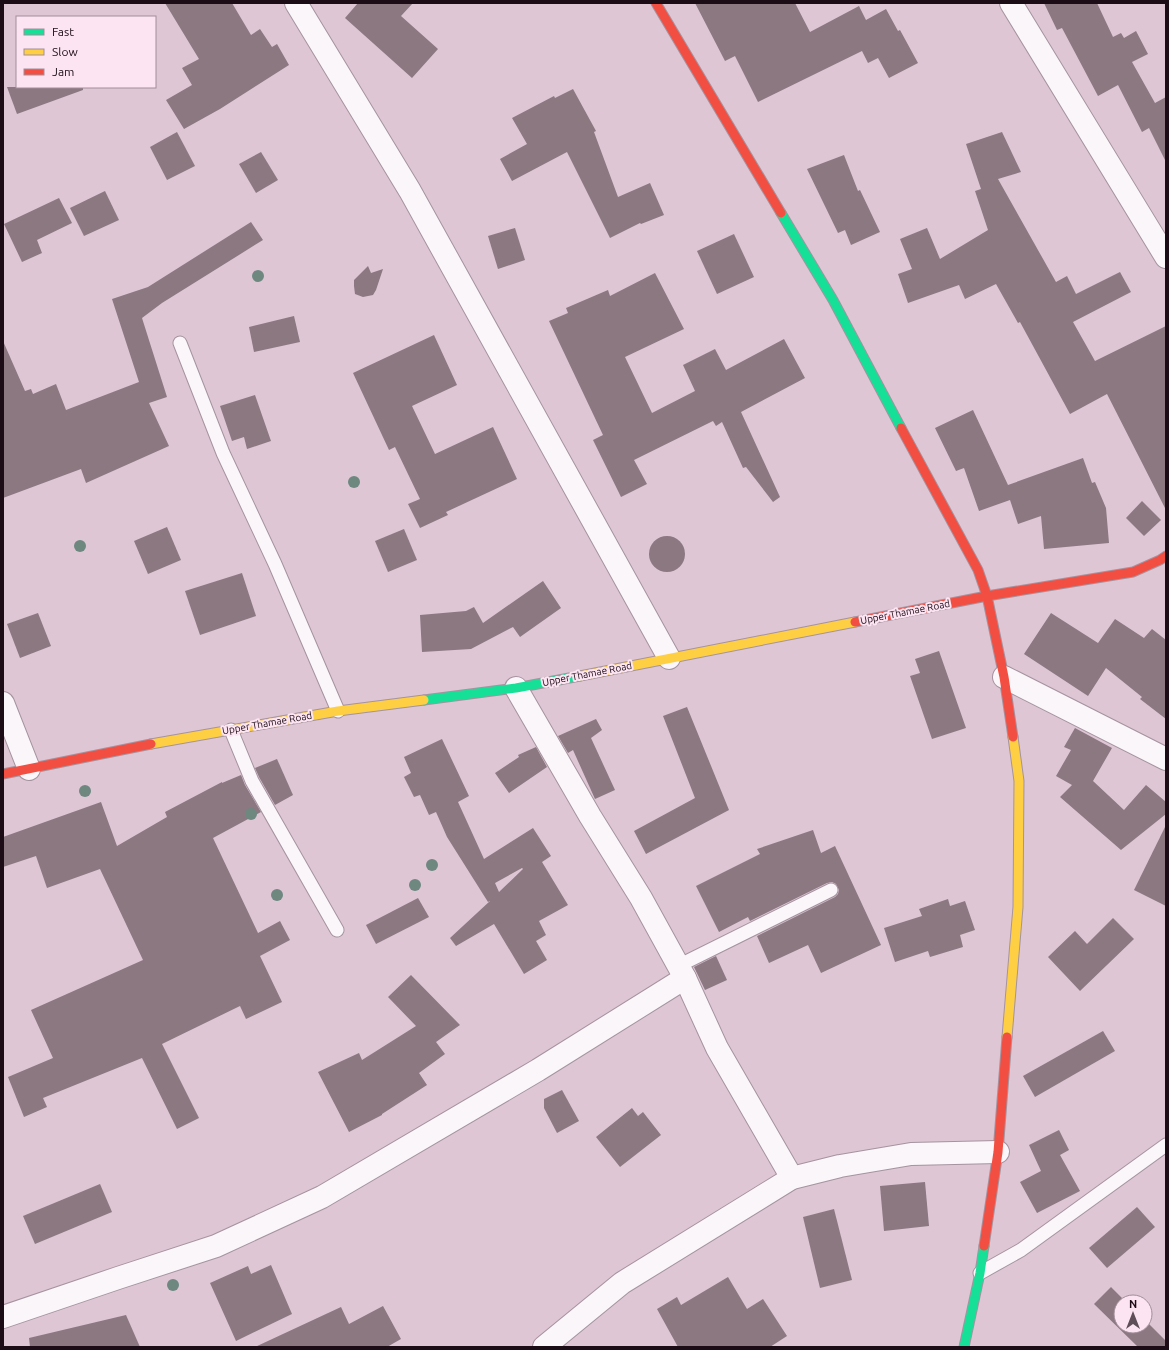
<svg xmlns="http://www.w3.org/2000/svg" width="1169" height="1350" viewBox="0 0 1169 1350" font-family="Ubuntu,sans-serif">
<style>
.building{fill:#8b7881;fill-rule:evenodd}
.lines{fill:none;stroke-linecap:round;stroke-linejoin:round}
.lane-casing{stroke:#a5939f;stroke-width:15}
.street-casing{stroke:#a5939f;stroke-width:24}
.fast-casing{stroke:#a5939f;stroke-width:11}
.slow-casing{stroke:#a5939f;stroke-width:11}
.jam-casing{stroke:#a5939f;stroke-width:11}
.lane{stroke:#faf6f9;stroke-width:13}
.street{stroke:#faf6f9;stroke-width:22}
.fast{stroke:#16e098;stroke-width:9}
.slow{stroke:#ffcf43;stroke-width:9}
.jam{stroke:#f24e42;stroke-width:9}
.tree{fill:#6e8880}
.labels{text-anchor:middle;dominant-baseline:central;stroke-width:4;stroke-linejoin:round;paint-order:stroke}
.street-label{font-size:10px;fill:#1b0c15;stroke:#fce4f2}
</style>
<rect width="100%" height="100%" fill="#dec6d5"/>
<g class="building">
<path d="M 165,3 L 232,3 L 251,35 L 260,29 L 272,47 L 277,44 L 289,65 L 220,109 L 184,129 L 166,100 L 192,85 L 182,68 L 199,59 Z"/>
<path d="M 358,3 L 413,3 L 401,16 L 438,49 L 412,78 L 345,18 Z"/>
<path d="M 695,3 L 795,3 L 810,32 L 859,6 L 866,20 L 886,9 L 898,31 L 900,30 L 918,63 L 889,78 L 878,58 L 868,63 L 862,51 L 758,102 L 735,56 L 725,61 Z"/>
<path d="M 1044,3 L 1097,3 L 1113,37 L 1121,33 L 1124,38 L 1136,31 L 1148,54 L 1132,62 L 1155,103 L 1166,97 L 1166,162 L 1149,128 L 1142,132 L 1118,85 L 1098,96 L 1062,28 L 1057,30 Z"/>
<path d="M 7,87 L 83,87 L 83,90 L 17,114 Z"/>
<path d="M 573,89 L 596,131 L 594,132 L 618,197 L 650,183 L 664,215 L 641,224 L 640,223 L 610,238 L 567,152 L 512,181 L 500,159 L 527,144 L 512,118 L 554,96 L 555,98 Z"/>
<path d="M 177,132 L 195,166 L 167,180 L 150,147 Z"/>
<path d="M 1002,132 L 1021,172 L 998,179 L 1056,282 L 1067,276 L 1076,294 L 1120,272 L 1131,292 L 1073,322 L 1095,361 L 1166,326 L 1166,510 L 1107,394 L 1070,414 L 1020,322 L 1018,323 L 996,284 L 965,299 L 959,285 L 908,303 L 898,274 L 912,269 L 900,239 L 927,228 L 940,259 L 988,230 L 975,191 L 981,189 L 966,144 Z"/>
<path d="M 261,152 L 278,180 L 256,193 L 239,164 Z"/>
<path d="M 844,155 L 858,191 L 860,190 L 880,232 L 851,245 L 845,230 L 838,233 L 807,169 Z"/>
<path d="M 105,191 L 119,220 L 84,236 L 70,208 Z"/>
<path d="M 59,198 L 72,223 L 37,240 L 42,253 L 22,262 L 4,224 Z"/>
<path d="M 251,222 L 263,240 L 162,303 L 142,318 L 167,397 L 149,403 L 169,446 L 86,483 L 81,469 L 3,498 L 3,341 L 25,391 L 31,389 L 33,394 L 56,384 L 66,410 L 139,382 L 112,299 L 148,287 Z"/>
<path d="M 515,228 L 525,260 L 498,269 L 488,236 Z"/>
<path d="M 734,234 L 754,277 L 717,294 L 697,251 Z"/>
<path d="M 368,266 L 371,273 L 383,269 L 376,290 L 373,295 L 363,297 L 355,294 L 354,286 L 354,280 Z"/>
<path d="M 655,273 L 684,329 L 625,357 L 652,413 L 695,391 L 683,365 L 715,349 L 726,370 L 784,339 L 805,378 L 741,412 L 780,497 L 773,502 L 746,467 L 743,468 L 722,422 L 716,426 L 713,421 L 634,460 L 647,484 L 621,497 L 593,440 L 603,435 L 549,321 L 568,313 L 566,308 L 608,290 L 610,296 Z"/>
<path d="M 294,316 L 300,342 L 254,352 L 249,327 Z"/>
<path d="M 434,335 L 457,385 L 412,406 L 435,454 L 493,427 L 517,479 L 446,512 L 448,515 L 420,528 L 408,504 L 420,499 L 395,447 L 389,450 L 353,373 Z"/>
<path d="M 255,395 L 271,441 L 247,449 L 244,437 L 232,441 L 220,406 Z"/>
<path d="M 973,410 L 1008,485 L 1083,458 L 1092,483 L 1095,482 L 1106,508 L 1109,543 L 1044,549 L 1041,516 L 1018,524 L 1010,500 L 979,511 L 964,468 L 956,471 L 935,428 Z"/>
<path d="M 1142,501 L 1161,520 L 1144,536 L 1126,518 Z"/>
<path d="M 167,527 L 181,560 L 148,574 L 134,541 Z"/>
<path d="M 404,529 L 417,560 L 388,572 L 375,541 Z"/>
<circle cx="667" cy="554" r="18"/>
<path d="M 242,573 L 256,616 L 200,635 L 185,591 Z"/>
<path d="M 543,581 L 561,608 L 520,637 L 513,627 L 471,649 L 422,652 L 420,615 L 466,611 L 474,607 L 483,623 Z"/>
<path d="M 38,613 L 51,646 L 20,658 L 7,624 Z"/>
<path d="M 1051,613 L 1098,643 L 1115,619 L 1144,638 L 1152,629 L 1166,640 L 1166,719 L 1140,699 L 1142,697 L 1106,668 L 1088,696 L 1024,654 Z"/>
<path d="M 939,651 L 966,728 L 932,739 L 910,676 L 920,673 L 915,659 Z"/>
<path d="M 687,707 L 729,810 L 646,854 L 634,831 L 695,798 L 663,716 Z"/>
<path d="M 596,719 L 602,730 L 591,738 L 615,790 L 595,799 L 573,750 L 568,753 L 558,736 Z"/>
<path d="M 1075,728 L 1112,748 L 1093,781 L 1124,810 L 1146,785 L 1166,802 L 1166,814 L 1121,850 L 1060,797 L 1072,785 L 1056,776 L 1071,750 L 1064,747 Z"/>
<path d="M 442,739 L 469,796 L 458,802 L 484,859 L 533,828 L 551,856 L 542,862 L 568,905 L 539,921 L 546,935 L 536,941 L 547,960 L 524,974 L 494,924 L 456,946 L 450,938 L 490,901 L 488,902 L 447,837 L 436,812 L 429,815 L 420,795 L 414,797 L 404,777 L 411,773 L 404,757 ZM 522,868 L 523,869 L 499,892 L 495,883 Z"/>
<path d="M 536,747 L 547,767 L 509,793 L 495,773 L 519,757 L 518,755 Z"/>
<path d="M 277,759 L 293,795 L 275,805 L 259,777 L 255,768 Z"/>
<path d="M 241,775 L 245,785 L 261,812 L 213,838 L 258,933 L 280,921 L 290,940 L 260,956 L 282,1002 L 246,1019 L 240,1006 L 162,1044 L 199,1118 L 177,1129 L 142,1058 L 43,1098 L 47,1107 L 24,1117 L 8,1077 L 53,1058 L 31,1010 L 143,960 L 100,869 L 47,888 L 36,856 L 3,867 L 3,837 L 101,802 L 117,846 L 167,817 L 165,812 L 222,782 L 222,783 Z"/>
<path d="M 1166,825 L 1166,906 L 1134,890 Z"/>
<path d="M 813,830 L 821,853 L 835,846 L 881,945 L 821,973 L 808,945 L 769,963 L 757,936 L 835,897 L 838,894 L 839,890 L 836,884 L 832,882 L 827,883 L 750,921 L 748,917 L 719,932 L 696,886 L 760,854 L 757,849 Z"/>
<path d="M 418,898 L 429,917 L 376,944 L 366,925 Z"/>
<path d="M 948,899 L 950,906 L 965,901 L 975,930 L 960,935 L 963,947 L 930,957 L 928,951 L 895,962 L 884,928 L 922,916 L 919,909 Z"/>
<path d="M 1113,918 L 1134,939 L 1080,991 L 1048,957 L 1075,931 L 1087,944 Z"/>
<path d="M 716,956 L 727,980 L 705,990 L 694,967 Z"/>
<path d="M 411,975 L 460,1025 L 436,1042 L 445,1054 L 419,1073 L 427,1085 L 382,1114 L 382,1115 L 349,1132 L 318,1072 L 359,1053 L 362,1060 L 416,1026 L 388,997 Z"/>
<path d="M 1103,1031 L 1115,1051 L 1035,1097 L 1023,1076 Z"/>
<path d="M 562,1090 L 579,1121 L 557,1133 L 544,1108 L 544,1099 Z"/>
<path d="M 632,1108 L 638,1116 L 643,1112 L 661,1135 L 620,1167 L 596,1137 Z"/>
<path d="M 1059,1130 L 1069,1150 L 1060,1155 L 1080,1191 L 1037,1213 L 1020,1182 L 1041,1171 L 1029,1145 Z"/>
<path d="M 925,1182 L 929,1226 L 884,1231 L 880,1186 Z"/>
<path d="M 100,1184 L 112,1212 L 35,1244 L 23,1216 Z"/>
<path d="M 1137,1207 L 1155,1227 L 1107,1268 L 1089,1248 Z"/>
<path d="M 834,1209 L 852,1280 L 820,1288 L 803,1217 Z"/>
<path d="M 271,1265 L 292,1314 L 236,1341 L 210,1283 L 248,1266 L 251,1274 Z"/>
<path d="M 728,1277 L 747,1309 L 763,1299 L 787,1336 L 770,1347 L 678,1347 L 657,1309 L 677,1297 L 681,1305 Z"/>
<path d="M 1111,1287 L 1126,1302 L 1121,1302 L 1121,1326 L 1145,1326 L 1145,1320 L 1166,1341 L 1166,1347 L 1138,1347 L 1094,1304 Z"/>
<path d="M 383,1306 L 401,1339 L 387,1347 L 255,1347 L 341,1307 L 349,1324 Z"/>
<path d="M 126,1315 L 140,1347 L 30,1347 L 29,1338 Z"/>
</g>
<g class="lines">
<g class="lane-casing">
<g id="lane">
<path d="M 180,343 L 223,453 L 275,564 L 338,711"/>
<path d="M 231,730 L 252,781 L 337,930"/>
<path d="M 678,966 L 831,890"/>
<path d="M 980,1273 L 1021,1250 L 1166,1145"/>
</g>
</g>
<g class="street-casing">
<g id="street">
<path d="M 296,3 L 410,191 L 669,658"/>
<path d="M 1011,3 L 1166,257"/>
<path d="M 1004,677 L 1166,759"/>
<path d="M 516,688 L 590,816 L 641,898 L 685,978 L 717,1048 L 792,1178"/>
<path d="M 3,703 L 29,769"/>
<path d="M 3,1317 L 118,1278 L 216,1246 L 322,1197 L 538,1070 L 685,978"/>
<path d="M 544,1347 L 622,1283 L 792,1178 L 840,1166 L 911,1154 L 998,1152"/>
</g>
</g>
<g class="fast-casing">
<g id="fast">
<path d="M 781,213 L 833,300 L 901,428"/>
<path d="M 424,700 L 516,688 L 580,676"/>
<path d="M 964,1347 L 980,1273 L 984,1246"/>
</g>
</g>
<g class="slow-casing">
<g id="slow">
<path d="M 580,676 L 855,622"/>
<path d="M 151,744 L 338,711 L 424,700"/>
<path d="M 1007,1037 L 1018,907 L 1019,781 L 1013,737"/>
</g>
</g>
<g class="jam-casing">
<g id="jam">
<path d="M 656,3 L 781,213"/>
<path d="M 901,428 L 978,570 L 987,596 L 1004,677 L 1013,737"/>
<path d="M 855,622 L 987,596 L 1133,572 L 1160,560 L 1166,556"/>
<path d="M 3,774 L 151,744"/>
<path d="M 984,1246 L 998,1152 L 1007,1037"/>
</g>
</g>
<use href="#lane" class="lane"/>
<use href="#street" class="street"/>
<use href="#fast" class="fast"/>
<use href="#slow" class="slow"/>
<use href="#jam" class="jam"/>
</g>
<g class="tree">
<circle cx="258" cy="276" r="6"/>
<circle cx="354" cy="482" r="6"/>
<circle cx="80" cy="546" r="6"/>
<circle cx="85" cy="791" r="6"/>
<circle cx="251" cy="814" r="6"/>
<circle cx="432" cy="865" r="6"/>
<circle cx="415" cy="885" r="6"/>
<circle cx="277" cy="895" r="6"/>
<circle cx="173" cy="1285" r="6"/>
</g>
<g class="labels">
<g class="street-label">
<text transform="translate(905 612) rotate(-11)">Upper Thamae Road</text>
<text transform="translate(587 674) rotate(-11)">Upper Thamae Road</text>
<text transform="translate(267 723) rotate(-10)">Upper Thamae Road</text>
</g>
</g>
<rect width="1169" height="1350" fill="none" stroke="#1b0c15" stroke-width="8"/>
<rect x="16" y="16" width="140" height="72" fill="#fce4f2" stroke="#a28e9a"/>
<rect x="24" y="29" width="20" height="6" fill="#16e098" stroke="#a28e9a"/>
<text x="52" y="36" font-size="12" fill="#1b0c15">Fast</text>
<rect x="24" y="49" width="20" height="6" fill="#ffcf43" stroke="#a28e9a"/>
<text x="52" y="56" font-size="12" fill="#1b0c15">Slow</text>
<rect x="24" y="69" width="20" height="6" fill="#f24e42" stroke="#a28e9a"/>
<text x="52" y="76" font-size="12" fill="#1b0c15">Jam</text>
<g transform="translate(1133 1314)"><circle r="19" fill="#fce4f2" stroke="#a28e9a"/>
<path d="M0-3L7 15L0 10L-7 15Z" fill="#5f4d58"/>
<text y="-6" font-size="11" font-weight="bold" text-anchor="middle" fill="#1b0c15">N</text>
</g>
</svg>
